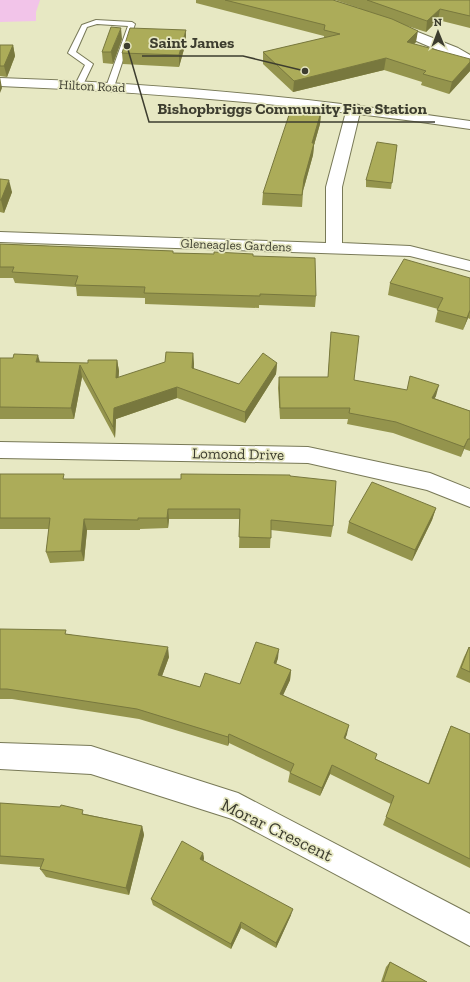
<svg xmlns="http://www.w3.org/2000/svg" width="470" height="982" viewBox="0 0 470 982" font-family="'Zilla Slab',serif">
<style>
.green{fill:#f2c4e9}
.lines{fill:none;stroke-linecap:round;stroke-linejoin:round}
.lane-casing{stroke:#787957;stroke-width:2}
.street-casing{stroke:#787957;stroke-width:2}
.secondary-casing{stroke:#787957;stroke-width:2}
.lane{fill:#fff;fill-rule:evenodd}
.street{fill:#fff;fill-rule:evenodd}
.secondary{fill:#fff;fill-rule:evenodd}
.wall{fill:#94944d}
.shaded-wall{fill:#78783e}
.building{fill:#acac59;stroke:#78783e}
.labels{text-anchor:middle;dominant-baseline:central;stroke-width:3.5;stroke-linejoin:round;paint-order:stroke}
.far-street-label{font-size:13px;fill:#3d3d2f;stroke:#e7e8c3}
.street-label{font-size:15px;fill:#3d3d2f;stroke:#e7e8c3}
.near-street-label{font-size:18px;fill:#3d3d2f;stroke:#e7e8c3}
.leader{fill:none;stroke:#3d3d2f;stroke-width:1.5}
.callout-dot{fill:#3d3d2f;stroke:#e7e8c3;stroke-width:1.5}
.callout-label{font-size:16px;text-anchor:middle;font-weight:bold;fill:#3d3d2f;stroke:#e7e8c3;stroke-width:3.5;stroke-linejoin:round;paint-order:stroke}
</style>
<rect width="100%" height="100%" fill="#e7e8c3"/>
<path class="green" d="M 0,0 L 40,0 L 36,12 L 36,21 L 0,22 Z"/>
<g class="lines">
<g class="lane-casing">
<path id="lane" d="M 96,20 L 132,22 L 135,24 L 114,87 L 110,89 L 106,87 L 128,26 L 97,24 L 87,27 L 76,52 L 93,64 L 82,87 L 76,87 L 75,85 L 85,65 L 68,53 L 82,25 Z"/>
</g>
<g class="street-casing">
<g id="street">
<path d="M 354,104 L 359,105 L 361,108 L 342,187 L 342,243 L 410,246 L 470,261 L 470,271 L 410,256 L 0,242 L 0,232 L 326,243 L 326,187 L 347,108 L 349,105 Z"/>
<path d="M 0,442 L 308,447 L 430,473 L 470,489 L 470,507 L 427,490 L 308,463 L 0,458 Z"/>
<path d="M 0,743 L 91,746 L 238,793 L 470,914 L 470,946 L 232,819 L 91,774 L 0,769 Z"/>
</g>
</g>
<g class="secondary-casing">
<g id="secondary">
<path d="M 390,21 L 458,48 L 470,55 L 470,64 L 386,28 L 384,25 L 386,22 Z"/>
<path d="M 0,78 C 158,83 314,98 470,121 L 470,129 C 314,106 158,92 0,86 Z"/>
</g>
</g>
<use href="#lane" class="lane"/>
<use href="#street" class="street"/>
<use href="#secondary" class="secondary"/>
</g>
<g class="wall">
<path d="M 196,0 L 333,0 L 359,8 L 335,0 L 470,0 L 470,28 L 438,20 L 426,32 L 404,25 L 416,42 L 414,44 L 470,71 L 449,94 L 421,85 L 422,82 L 384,70 L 293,92 L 263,64 L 263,52 L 324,38 L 324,36 L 196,3 Z"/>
<path d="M 122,39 L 113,64 L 103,63 L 102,52 Z"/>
<path d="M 186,42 L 179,67 L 123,64 L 122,53 Z"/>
<path d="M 0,45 L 13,45 L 15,56 L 7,77 L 0,76 Z"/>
<path d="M 321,112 L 320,124 L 314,145 L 313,155 L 303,191 L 302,207 L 262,205 L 263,193 Z"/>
<path d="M 397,145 L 391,189 L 366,187 L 366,180 Z"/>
<path d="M 0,179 L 12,192 L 4,213 L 0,212 Z"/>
<path d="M 0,244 L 173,251 L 173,253 L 253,256 L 316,296 L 315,307 L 259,305 L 259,308 L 145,304 L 145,298 L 77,296 L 76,287 L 15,283 L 13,278 L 0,278 Z"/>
<path d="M 470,278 L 470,319 L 468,318 L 463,330 L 435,322 L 438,309 L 388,295 L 390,283 Z"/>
<path d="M 331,332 L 354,380 L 436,396 L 434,398 L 470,411 L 470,451 L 464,449 L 461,457 L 393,433 L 347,424 L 348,419 L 280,419 L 278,388 L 279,377 L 328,377 Z"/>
<path d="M 193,353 L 194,369 L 239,384 L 277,363 L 276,374 L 245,423 L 177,398 L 116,419 L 115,438 L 82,377 L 74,419 L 0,419 L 0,358 L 13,358 L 40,362 L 88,363 L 117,360 L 119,371 L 118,378 Z"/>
<path d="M 0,474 L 66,479 L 181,479 L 290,476 L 333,526 L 331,537 L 271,530 L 270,548 L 239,548 L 240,519 L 169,519 L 168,528 L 140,529 L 140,530 L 87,530 L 84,561 L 50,563 L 46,552 L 49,529 L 0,529 Z"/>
<path d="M 436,508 L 432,520 L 412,561 L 347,533 L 349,522 Z"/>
<path d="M 0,629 L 68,634 L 169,657 L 162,676 L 200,687 L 240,684 L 278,658 L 276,664 L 291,670 L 290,680 L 283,695 L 347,734 L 345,739 L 376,759 L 428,784 L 447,735 L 451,726 L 470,734 L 470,733 L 470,868 L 383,825 L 391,804 L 330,774 L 320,796 L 288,782 L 290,772 L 229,743 L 228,746 L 139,719 L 12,699 L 0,699 Z"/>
<path d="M 469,647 L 470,648 L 470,683 L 456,677 L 464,657 Z"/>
<path d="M 0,803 L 85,814 L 142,826 L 144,835 L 129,895 L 46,877 L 40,869 L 41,867 L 0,864 Z"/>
<path d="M 203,853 L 204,859 L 203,860 L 291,915 L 276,948 L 241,928 L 231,949 L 153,905 L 151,899 Z"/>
<path d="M 390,962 L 427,982 L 381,982 L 386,967 Z"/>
</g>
<g class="shaded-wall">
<path d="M 440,9 L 438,20 L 426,32 L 427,21 Z"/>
<path d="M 121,28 L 122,39 L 113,64 L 111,52 Z"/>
<path d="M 186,30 L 186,42 L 179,67 L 179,55 Z"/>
<path d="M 418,31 L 416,42 L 405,53 L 407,42 Z"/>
<path d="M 13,45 L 15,56 L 7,77 L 4,66 Z"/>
<path d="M 386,58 L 384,70 L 293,92 L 294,81 Z"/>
<path d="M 470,62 L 470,71 L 449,94 L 452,82 Z"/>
<path d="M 0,77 L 2,88 L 0,93 Z"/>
<path d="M 321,112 L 320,124 L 314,145 L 313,155 L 303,191 L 302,207 L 304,179 L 312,143 Z"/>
<path d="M 9,180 L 12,192 L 4,213 L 1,200 Z"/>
<path d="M 470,310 L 468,318 L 463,330 L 467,318 Z"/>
<path d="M 193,353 L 194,364 L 193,379 L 192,368 Z"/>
<path d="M 38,355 L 41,366 L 36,362 Z"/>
<path d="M 117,360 L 119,371 L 118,390 L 116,378 Z"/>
<path d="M 277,363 L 276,374 L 245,423 L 245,412 Z"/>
<path d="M 80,365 L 82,377 L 74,419 L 71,408 Z"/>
<path d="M 439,385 L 436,396 L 429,408 L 432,398 Z"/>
<path d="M 177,387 L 177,398 L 116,419 L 115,438 L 113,427 L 114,408 Z"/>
<path d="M 468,439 L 464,449 L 461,457 L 464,447 Z"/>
<path d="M 436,508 L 432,520 L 412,561 L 415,550 Z"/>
<path d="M 168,509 L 169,519 L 168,528 L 167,518 Z"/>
<path d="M 84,519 L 87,530 L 84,561 L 81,551 Z"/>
<path d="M 168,647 L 169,657 L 159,684 L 158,675 Z"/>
<path d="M 279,649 L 278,658 L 273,673 L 274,663 Z"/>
<path d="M 291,670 L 290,680 L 279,704 L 280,694 Z"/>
<path d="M 349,725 L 347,734 L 342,747 L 344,738 Z"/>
<path d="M 229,734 L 229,743 L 228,746 L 228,737 Z"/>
<path d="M 332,765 L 330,774 L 320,796 L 322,788 Z"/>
<path d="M 142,826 L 144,835 L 129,895 L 126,888 Z"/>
<path d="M 203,853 L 204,859 L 201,865 L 200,859 Z"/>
<path d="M 293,909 L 291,915 L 276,948 L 276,943 Z"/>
<path d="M 241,922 L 241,928 L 231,949 L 231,944 Z"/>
</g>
<g class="building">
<path d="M 225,0 L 333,0 L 392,19 L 418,31 L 407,42 L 470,59 L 470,62 L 452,82 L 423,74 L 426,71 L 386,58 L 294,81 L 263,52 L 340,34 L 324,30 L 325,25 Z"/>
<path d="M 367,0 L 470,0 L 470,16 L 440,9 L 427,21 Z"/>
<path d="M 111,27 L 121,28 L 111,52 L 102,52 Z"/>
<path d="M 130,28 L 186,30 L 179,55 L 122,53 Z"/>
<path d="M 0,45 L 13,45 L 4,66 L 0,66 Z"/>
<path d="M 291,109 L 321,112 L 312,143 L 314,143 L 304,179 L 302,195 L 263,193 Z"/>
<path d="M 377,142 L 397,145 L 392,183 L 366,180 Z"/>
<path d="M 0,179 L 9,180 L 1,200 L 0,200 Z"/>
<path d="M 0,244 L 173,251 L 173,253 L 214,254 L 214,252 L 234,253 L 253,254 L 253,256 L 315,258 L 316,296 L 260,294 L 260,296 L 144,293 L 145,287 L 75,285 L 78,276 L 12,272 L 14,267 L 0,267 Z"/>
<path d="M 404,259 L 470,278 L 470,310 L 467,318 L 437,310 L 443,298 L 390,283 Z"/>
<path d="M 331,332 L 359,336 L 354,380 L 407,390 L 410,376 L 439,385 L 432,398 L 470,411 L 470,439 L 468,439 L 464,447 L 396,422 L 349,413 L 350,408 L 280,408 L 279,377 L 328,377 Z"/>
<path d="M 166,352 L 193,353 L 192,368 L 239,384 L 263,353 L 277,363 L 245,412 L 177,387 L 114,408 L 113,427 L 80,365 L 71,408 L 0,407 L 0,358 L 13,358 L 14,354 L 38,355 L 36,362 L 88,363 L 88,360 L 117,360 L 116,378 L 165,362 Z"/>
<path d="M 0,474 L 64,474 L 63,479 L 181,479 L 181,474 L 290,475 L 290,476 L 336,481 L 333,526 L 271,520 L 271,538 L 239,537 L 240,509 L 168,509 L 167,518 L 138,518 L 138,520 L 84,519 L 81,551 L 46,552 L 50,518 L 0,518 Z"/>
<path d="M 372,482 L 436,508 L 415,550 L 349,522 Z"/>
<path d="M 0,629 L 66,630 L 65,634 L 168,647 L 158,675 L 200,687 L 205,673 L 240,684 L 256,642 L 279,649 L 274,663 L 291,670 L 280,694 L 349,725 L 344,738 L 377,754 L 375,759 L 429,784 L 451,726 L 470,734 L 470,859 L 386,817 L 394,796 L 332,765 L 322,788 L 290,773 L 294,764 L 229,734 L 228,737 L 137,709 L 7,689 L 0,689 Z"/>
<path d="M 469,647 L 470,648 L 470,672 L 461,668 Z"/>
<path d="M 0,803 L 60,807 L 61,805 L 83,810 L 82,814 L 142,826 L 126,888 L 40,869 L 44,859 L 0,856 Z"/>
<path d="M 182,841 L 203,853 L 200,859 L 293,909 L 276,943 L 241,922 L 231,944 L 151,899 Z"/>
<path d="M 390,962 L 427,982 L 383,982 Z"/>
</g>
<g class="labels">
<g class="far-street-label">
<text transform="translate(92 86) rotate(3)">Hilton Road</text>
<text transform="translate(236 245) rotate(2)">Gleneagles Gardens</text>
</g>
<g class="street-label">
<text transform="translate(238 454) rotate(1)">Lomond Drive</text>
</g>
<g class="near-street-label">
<text transform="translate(277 830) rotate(26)">Morar Crescent</text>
</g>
</g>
<path class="leader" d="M305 71L243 56H142M127 46L149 122H435"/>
<g class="callout-dot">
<circle cx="305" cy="71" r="4"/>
<circle cx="127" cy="46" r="4"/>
</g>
<g class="callout-label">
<text x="192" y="48">Saint James</text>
<text x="292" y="114">Bishopbriggs Community Fire Station</text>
</g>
<g transform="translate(438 32) rotate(359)" stroke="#e7e8c3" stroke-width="3" paint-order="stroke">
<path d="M0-3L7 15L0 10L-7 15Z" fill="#3d3d2f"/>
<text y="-6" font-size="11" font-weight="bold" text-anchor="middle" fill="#3d3d2f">N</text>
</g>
</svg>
